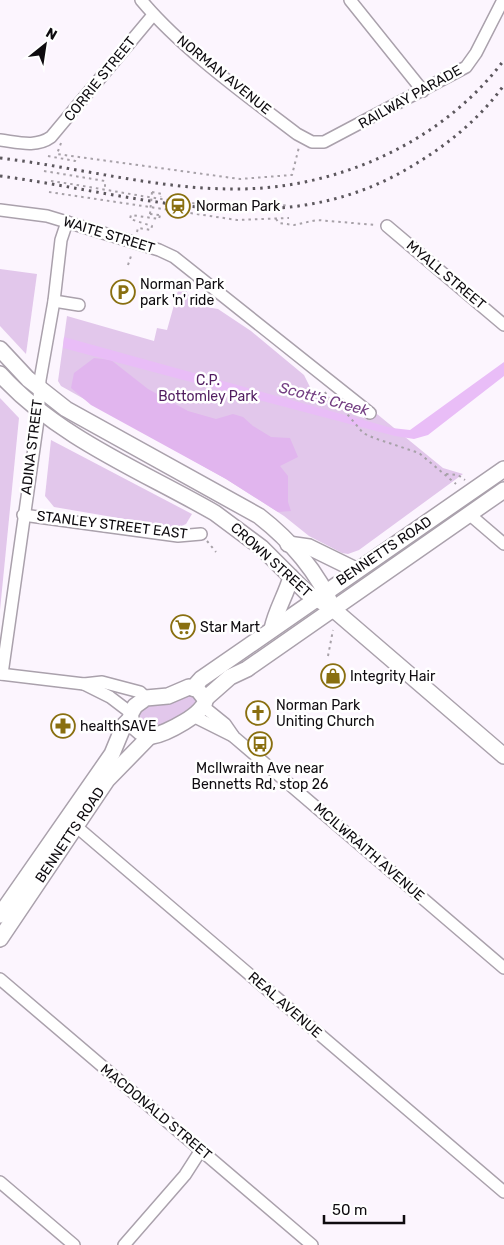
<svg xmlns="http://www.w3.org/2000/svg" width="504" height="1245" viewBox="0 0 504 1245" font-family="Rubik,sans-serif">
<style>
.green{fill:#e2c7eb}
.forest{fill:#e1b5ee}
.water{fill:#e9bdf7}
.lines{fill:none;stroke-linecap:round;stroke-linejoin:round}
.minor-casing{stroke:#aaa1ac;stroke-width:14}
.major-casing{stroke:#aaa1ac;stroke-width:18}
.path{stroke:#a7a1a8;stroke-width:2;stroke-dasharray:2.5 4;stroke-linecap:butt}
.minor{stroke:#fff;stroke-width:11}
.major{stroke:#fff;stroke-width:15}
.rail{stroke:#5c575d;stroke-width:3;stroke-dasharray:2.5 5;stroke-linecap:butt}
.path-bridge{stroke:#a7a1a8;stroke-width:2;stroke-dasharray:2.5 4;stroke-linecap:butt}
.labels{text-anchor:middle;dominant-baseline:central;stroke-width:5;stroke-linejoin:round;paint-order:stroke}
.street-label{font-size:14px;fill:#0e0b0f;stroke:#fff}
.poi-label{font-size:14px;fill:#0e0b0f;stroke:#fff;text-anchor:start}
.park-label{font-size:14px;fill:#511d60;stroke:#fff}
.water-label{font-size:15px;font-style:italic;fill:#743f83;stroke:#fff}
</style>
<rect width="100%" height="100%" fill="#fcf5fe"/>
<g class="green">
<path d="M 0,269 L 37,274 L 26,354 L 0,326 Z"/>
<path d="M 181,280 L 190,298 L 195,305 L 218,309 L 251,331 L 304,375 L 310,387 L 315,392 L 333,398 L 357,416 L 371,420 L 377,414 L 443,468 L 463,474 L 359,550 L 348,554 L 342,553 L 309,536 L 284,516 L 226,479 L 61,386 L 58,381 L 67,316 L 154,341 L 157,328 L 167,330 Z"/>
<path d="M 0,398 L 19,418 L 0,610 Z"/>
<path d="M 51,440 L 192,514 L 186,524 L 177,528 L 54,507 L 45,496 Z"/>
<path d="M 187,694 L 196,696 L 199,705 L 157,730 L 148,731 L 137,721 L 140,708 Z"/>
</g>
<path class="forest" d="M 94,358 L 111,360 L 148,389 L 188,411 L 216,419 L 233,414 L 243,417 L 253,426 L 271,437 L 290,438 L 298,457 L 280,466 L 288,476 L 288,502 L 291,511 L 278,512 L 226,479 L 91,405 L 71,388 L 74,373 Z"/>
<path class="water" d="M 64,337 L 392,428 L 410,430 L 504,362 L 504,376 L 428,435 L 414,439 L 395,436 L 63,348 Z"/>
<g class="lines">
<g class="minor-casing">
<g id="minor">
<path d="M 141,0 C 182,49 246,95 297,134 L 312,142 L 324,142 L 466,67 L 476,53 L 503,0"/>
<path d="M 350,0 L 423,91"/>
<path d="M 0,140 C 17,142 36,148 51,137 L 153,15"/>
<path d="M 0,210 L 47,216 L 159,250 L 174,257 L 370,413"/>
<path d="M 387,226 L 504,325"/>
<path d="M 54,301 L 79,305"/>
<path d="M 469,514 L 504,544"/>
<path d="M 23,515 L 178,536 L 201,534"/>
<path d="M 0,674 L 84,684 L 102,682 L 140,692 L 146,698"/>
<path d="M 2,674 L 38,420 L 40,380 L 54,301 L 61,240 L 67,222"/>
<path d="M 84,684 L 110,697 L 131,713"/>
<path d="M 204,707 L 225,724 L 234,737 L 504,968"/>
<path d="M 193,716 L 233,736"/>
<path d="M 71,822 L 504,1192"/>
<path d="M 0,979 L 312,1245"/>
<path d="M 0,1182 L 74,1245"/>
<path d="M 124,1245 L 185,1175 L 201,1150"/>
</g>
</g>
<g class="major-casing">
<g id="major">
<path d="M 0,349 L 28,379 L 66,409 L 259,516 C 290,540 319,573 333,609"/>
<path d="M 0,374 C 58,438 142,471 215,513 L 262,548 L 306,592 L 333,609 L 504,756"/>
<path d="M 288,544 L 309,547 L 356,570"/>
<path d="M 272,629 C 276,610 286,595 291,577"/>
<path d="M 189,687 L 198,690 L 205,699 C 207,713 165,734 152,736 C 141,736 129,725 131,713 L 135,706 L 146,698 L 168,696 Z"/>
<path d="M 193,688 L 201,679 L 504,469"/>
<path d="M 205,699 L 230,677 L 247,669 L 504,490"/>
<path d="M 0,915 L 112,754 L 124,725 L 130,719"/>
<path d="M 0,939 L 107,780 L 149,737"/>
</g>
</g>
<g class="path">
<path d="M 61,143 L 57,154 L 240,179 L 292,175 L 299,147"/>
<path d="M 48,156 L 75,161 L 76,158"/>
<path d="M 44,171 L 105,181 L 105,189"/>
<path d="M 51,181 C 129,192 209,213 288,205"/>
<path d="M 49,192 L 237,220 L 289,218"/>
<path d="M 152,192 L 162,194 L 161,197"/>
<path d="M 150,214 L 160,215"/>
<path d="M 276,219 L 279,223 L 294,225 L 317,220 L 376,225"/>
<path d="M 137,232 L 138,228 L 151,230 L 152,226 L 130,219 L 131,215 L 159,219 L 160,215"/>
<path d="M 128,265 L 132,253"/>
<path d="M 325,392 L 328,398 L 343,409 L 363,433 L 374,438 L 419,453 L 456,484"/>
<path d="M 446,474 L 458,475 L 465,480"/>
<path d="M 207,541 L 216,552"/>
<path d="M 328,656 L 333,630"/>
</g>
<use href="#minor" class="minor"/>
<use href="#major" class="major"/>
<g class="rail">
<path d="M 0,158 C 76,167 157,189 233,189 C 335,190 442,143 504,60"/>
<path d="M 0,176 C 143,195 284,247 417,163 C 450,143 481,117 504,85"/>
</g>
<path class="path-bridge" d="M 150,214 L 152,192"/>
</g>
<defs>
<g id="station-ring" transform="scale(1.25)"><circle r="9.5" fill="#fff" stroke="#896f10" stroke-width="1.5"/><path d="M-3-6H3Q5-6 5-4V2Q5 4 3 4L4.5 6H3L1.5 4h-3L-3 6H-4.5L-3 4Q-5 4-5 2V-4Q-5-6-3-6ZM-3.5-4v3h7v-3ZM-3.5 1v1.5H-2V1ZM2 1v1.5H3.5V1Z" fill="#896f10"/></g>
<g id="parking-ring" transform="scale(1.25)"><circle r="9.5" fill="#fff" stroke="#896f10" stroke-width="1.5"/><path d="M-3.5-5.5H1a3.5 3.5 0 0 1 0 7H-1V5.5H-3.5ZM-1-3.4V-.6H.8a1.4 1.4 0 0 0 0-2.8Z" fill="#896f10"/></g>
<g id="supermarket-ring" transform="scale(1.25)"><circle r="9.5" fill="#fff" stroke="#896f10" stroke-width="1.5"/><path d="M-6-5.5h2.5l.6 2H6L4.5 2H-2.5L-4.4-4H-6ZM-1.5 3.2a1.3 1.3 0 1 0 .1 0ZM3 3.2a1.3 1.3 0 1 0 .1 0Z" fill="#896f10"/></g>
<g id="shop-ring" transform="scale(1.25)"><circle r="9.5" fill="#fff" stroke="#896f10" stroke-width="1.5"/><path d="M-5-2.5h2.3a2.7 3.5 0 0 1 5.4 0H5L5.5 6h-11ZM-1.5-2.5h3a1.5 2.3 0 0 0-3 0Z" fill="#896f10"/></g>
<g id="church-ring" transform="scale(1.25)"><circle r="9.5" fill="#fff" stroke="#896f10" stroke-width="1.5"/><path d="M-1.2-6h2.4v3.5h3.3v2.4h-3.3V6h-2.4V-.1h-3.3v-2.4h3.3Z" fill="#896f10"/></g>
<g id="pharmacy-ring" transform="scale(1.25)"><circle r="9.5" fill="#fff" stroke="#896f10" stroke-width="1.5"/><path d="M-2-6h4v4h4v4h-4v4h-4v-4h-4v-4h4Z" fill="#896f10"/></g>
<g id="bus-ring" transform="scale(1.25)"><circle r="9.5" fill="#fff" stroke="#896f10" stroke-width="1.5"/><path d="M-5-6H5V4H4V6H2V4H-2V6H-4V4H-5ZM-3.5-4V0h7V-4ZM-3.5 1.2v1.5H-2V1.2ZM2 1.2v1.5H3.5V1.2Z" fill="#896f10"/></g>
</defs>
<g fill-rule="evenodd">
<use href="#station-ring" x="178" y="206"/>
<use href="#parking-ring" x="123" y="292"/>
<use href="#supermarket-ring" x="183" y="627"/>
<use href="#shop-ring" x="333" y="676"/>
<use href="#church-ring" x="258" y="713"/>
<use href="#pharmacy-ring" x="63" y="726"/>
<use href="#bus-ring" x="260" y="744"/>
</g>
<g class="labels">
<g class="street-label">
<text transform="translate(224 75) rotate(39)">NORMAN AVENUE</text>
<text transform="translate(100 79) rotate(-51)">CORRIE STREET</text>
<text transform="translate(410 97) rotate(-29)">RAILWAY PARADE</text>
<text transform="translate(109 235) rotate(17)">WAITE STREET</text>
<text transform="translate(446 275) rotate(40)">MYALL STREET</text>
<text transform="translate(32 447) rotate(-83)">ADINA STREET</text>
<text transform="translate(112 525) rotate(7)">STANLEY STREET EAST</text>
<text transform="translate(384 551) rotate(-34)">BENNETTS ROAD</text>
<text transform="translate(271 560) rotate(42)">CROWN STREET</text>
<text transform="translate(70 835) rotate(-56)">BENNETTS ROAD</text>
<text transform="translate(369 852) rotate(41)">MCILWRAITH AVENUE</text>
<text transform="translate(285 1005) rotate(41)">REAL AVENUE</text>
<text transform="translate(156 1112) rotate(40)">MACDONALD STREET</text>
</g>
<g class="poi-label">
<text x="196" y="206">Norman Park</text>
<text x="140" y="284">Norman Park<tspan x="140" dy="16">park 'n' ride</tspan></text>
<text x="200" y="627">Star Mart</text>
<text x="350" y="676">Integrity Hair</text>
<text x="276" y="705">Norman Park<tspan x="276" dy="16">Uniting Church</tspan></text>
<text x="80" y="726">healthSAVE</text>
<text x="260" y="768" text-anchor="middle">McIlwraith Ave near<tspan x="260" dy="16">Bennetts Rd, stop 26</tspan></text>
</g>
<g class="park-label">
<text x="208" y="380">C.P.<tspan x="208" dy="16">Bottomley Park</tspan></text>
</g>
<g class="water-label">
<text transform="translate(324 399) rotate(15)">Scott's Creek</text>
</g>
</g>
<g transform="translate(45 45) rotate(30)" stroke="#ffffff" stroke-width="4" paint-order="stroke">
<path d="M0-4L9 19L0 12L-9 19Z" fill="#0e0b0f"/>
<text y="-8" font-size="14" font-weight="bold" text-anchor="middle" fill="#0e0b0f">N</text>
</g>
<path d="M324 1215v8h80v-8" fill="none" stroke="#0e0b0f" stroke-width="2.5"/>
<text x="332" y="1215" font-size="15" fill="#0e0b0f" stroke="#ffffff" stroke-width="4" paint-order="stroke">50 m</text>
</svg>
